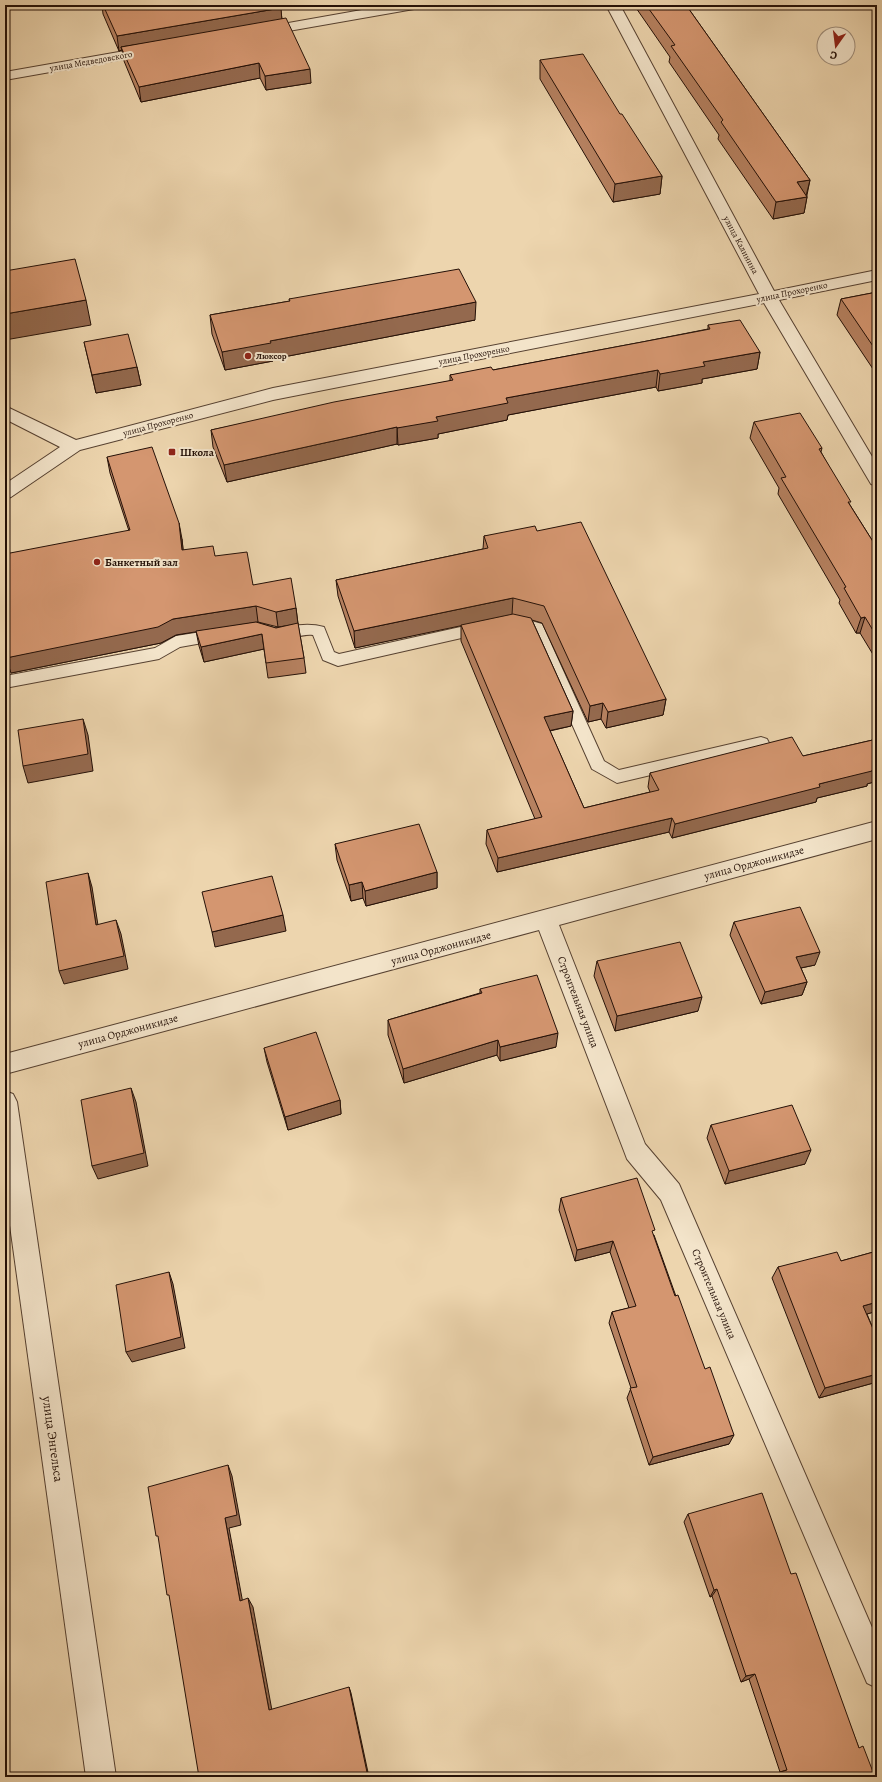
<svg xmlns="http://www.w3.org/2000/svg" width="882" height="1782" viewBox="0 0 882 1782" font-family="Alegreya,serif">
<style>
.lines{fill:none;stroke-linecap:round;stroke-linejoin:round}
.lane-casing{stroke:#564131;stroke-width:2}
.street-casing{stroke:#564131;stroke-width:2}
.lane{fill:#f3e4ca;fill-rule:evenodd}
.street{fill:#f3e4ca;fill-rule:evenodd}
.wall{fill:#b68160;stroke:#241007;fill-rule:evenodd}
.shaded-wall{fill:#94694e;stroke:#241007}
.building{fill:#d49670;stroke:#241007}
.poi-dot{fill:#8f2418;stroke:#f3e4ca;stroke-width:1.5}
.labels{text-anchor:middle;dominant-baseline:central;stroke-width:4;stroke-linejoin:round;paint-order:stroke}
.far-street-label{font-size:9px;fill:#241007;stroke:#f3e4ca}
.far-poi-label{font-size:9px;font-weight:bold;fill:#241007;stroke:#f3e4ca;text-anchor:start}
.poi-label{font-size:11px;font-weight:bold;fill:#241007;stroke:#f3e4ca;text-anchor:start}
.street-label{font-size:11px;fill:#241007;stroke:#f3e4ca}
.near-street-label{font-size:13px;fill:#241007;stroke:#f3e4ca}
</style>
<rect width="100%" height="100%" fill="#edd5ae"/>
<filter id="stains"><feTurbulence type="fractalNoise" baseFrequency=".005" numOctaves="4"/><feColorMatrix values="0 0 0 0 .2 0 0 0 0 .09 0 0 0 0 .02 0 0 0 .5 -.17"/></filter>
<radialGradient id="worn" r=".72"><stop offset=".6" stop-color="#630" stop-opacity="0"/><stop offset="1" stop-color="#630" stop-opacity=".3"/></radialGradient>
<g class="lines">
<g class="lane-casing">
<g id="lane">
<path d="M 514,616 L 542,624 L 604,761 L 619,770 L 761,737 L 767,739 L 769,743 L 767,747 L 761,749 L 617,783 L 592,769 L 531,632 L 509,626 L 506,622 L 509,618 Z"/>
<path d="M 483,622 L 488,624 L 491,628 L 488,632 L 338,666 L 323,660 L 313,635 C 300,633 286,643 273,639 L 270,635 L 273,631 C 290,626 307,622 324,627 L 334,652 L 339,654 Z"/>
<path d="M 220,629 L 225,631 L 228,635 L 225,639 L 180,647 L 159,659 L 5,688 L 5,676 L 155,648 L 176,636 Z"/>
</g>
</g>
<g class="street-casing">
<g id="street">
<path d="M 390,5 L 421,5 L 419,8 L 414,9 L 260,36 L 255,35 L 253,32 L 255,29 L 260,28 Z"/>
<path d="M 606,5 L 620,5 L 774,291 L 877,270 L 877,280 L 779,300 L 877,465 L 877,486 L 871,484 L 764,303 L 273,400 L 80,450 L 11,497 L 5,499 L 5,484 L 60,447 L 5,419 L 5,406 L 76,440 L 273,388 L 759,294 Z"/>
<path d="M 153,46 L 158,47 L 160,50 L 158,53 L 5,80 L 5,72 Z"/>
<path d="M 877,821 L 877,839 L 559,925 L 645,1144 L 679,1184 L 877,1639 L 877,1688 L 867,1683 L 661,1200 L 627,1159 L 624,1151 L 539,930 L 5,1074 L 5,1054 Z"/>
<path d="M 5,1091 L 13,1094 L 17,1102 L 116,1777 L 86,1777 L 5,1189 Z"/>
</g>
</g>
<use href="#lane" class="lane"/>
<use href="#street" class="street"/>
</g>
<g class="wall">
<path d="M 102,5 L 280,5 L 282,19 L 311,83 L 266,90 L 260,78 L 141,102 L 124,61 L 122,50 L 119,51 L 103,14 Z"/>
<path d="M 634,5 L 686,5 L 810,180 L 807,195 L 807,197 L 804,213 L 773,219 L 718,139 L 719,135 L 669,62 L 670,57 Z"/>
<path d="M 540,60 L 620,114 L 662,176 L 660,194 L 613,202 L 540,79 Z"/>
<path d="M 877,292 L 877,375 L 837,315 L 841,299 Z"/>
<path d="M 289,299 L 475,320 L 273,359 L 273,361 L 225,370 L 212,334 L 210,315 L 290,301 Z"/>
<path d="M 708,325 L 760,352 L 757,369 L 702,379 L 702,383 L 658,391 L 656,387 L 508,415 L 507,420 L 438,434 L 438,438 L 398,445 L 397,444 L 227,482 L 213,447 L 211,430 L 450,381 L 450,375 L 493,370 L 642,342 L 708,329 Z"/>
<path d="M 84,342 L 137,367 L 141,385 L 96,393 Z"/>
<path d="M 754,422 L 822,448 L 821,452 L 850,505 L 877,548 L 877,661 L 860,633 L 856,633 L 839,603 L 840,600 L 778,494 L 779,488 L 750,438 Z"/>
<path d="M 107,457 L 182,539 L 183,550 L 215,556 L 253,585 L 296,608 L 298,624 L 304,658 L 306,673 L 268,678 L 264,649 L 204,662 L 199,646 L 196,631 L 176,635 L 161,643 L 11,673 L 129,531 L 110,473 ZM 256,622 L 258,622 L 278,627 L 276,628 Z"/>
<path d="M 537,531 L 666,699 L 663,715 L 606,728 L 601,719 L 588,722 L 542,623 L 532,620 L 573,711 L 571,726 L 550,731 L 584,808 L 650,792 L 648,787 L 650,773 L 803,756 L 877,739 L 877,781 L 867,784 L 867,786 L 817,798 L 816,802 L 672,838 L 669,832 L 497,872 L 486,844 L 487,830 L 535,819 L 461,641 L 461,625 L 470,623 L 355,648 L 338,596 L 336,580 L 483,549 L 484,536 Z"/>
<path d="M 335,844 L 437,872 L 437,888 L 366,906 L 363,898 L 351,901 L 337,860 Z"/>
<path d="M 734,922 L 815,965 L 801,968 L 807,982 L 802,995 L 761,1004 L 730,935 Z"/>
<path d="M 597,961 L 698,1011 L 615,1031 L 594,976 Z"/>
<path d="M 480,989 L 556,1047 L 500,1061 L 497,1055 L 404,1083 L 388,1035 L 388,1020 L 480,993 Z"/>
<path d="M 264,1048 L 340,1100 L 341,1114 L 288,1130 L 267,1062 Z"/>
<path d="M 711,1125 L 805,1164 L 725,1184 L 707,1138 Z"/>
<path d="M 561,1198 L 654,1235 L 729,1444 L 649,1465 L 627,1398 L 631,1388 L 609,1323 L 612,1312 L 629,1308 L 610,1252 L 575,1261 L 559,1210 Z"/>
<path d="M 877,1251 L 877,1311 L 867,1314 L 877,1338 L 877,1382 L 819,1398 L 772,1278 L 778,1267 L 841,1261 Z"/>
<path d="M 688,1514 L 791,1574 L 859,1748 L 780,1772 L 749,1679 L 741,1682 L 712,1596 L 710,1597 L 684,1522 Z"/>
</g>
<g class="shaded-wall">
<path d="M 281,8 L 282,22 L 121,47 L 122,50 L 119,51 L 117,36 Z"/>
<path d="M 259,63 L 260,78 L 141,102 L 139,87 Z"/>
<path d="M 310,69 L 311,83 L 266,90 L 265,76 Z"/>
<path d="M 662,176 L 660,194 L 613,202 L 615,184 Z"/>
<path d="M 810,180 L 806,196 L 797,182 Z"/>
<path d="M 807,197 L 804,213 L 773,219 L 776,202 Z"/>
<path d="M 86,300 L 91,325 L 5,340 L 5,314 Z"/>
<path d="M 476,302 L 475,320 L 273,359 L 273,361 L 225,370 L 222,352 L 270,341 Z"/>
<path d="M 760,352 L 757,369 L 702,379 L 702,383 L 658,391 L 660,374 L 703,362 Z"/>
<path d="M 137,367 L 141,385 L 96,393 L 92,375 Z"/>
<path d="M 658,370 L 656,387 L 508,415 L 507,420 L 438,434 L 438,438 L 398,445 L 397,428 L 436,417 L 506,398 Z"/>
<path d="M 397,427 L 397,444 L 227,482 L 224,465 Z"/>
<path d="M 179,523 L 182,539 L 185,567 L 182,550 Z"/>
<path d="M 513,598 L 512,615 L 355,648 L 354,631 Z"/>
<path d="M 256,606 L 258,622 L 176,635 L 161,643 L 11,673 L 6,658 L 173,619 Z"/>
<path d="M 296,608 L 298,624 L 278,627 L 276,612 Z"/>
<path d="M 865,617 L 860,633 L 856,633 L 861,618 Z"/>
<path d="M 262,634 L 264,649 L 204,662 L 201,647 Z"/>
<path d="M 666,699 L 663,715 L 606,728 L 608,712 Z"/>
<path d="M 603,703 L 601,719 L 588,722 L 590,706 Z"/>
<path d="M 573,711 L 571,726 L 543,732 L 544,717 Z"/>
<path d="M 83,719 L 88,735 L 93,771 L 28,783 L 23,766 Z"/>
<path d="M 877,768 L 877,781 L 867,784 L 867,786 L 817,798 L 816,802 L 672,838 L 675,824 Z"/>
<path d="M 672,818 L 669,832 L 497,872 L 498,858 Z"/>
<path d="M 437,872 L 437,888 L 366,906 L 365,891 Z"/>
<path d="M 88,873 L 92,887 L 100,938 L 96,925 Z"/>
<path d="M 362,882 L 363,898 L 351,901 L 349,885 Z"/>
<path d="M 283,915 L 286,931 L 215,947 L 212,932 Z"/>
<path d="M 116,920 L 121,934 L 128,969 L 64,984 L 59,971 Z"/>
<path d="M 820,952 L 815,965 L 791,970 L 796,957 Z"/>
<path d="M 807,982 L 802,995 L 761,1004 L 765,992 Z"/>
<path d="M 702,997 L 698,1011 L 615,1031 L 617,1016 Z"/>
<path d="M 558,1033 L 556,1047 L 500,1061 L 500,1047 Z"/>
<path d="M 498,1040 L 497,1055 L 404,1083 L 403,1069 Z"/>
<path d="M 131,1088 L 136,1102 L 148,1166 L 98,1179 L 92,1166 Z"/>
<path d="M 340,1100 L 341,1114 L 288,1130 L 285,1117 Z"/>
<path d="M 811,1150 L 805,1164 L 725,1184 L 729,1171 Z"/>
<path d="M 613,1241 L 610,1252 L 575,1261 L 577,1250 Z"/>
<path d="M 169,1272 L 173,1284 L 185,1348 L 132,1362 L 126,1352 Z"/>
<path d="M 877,1302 L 877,1311 L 857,1317 L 863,1306 Z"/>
<path d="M 877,1374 L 877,1382 L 819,1398 L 825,1388 Z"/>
<path d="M 734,1435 L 729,1444 L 649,1465 L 653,1457 Z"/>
<path d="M 228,1465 L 232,1476 L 241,1525 L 229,1528 L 244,1609 L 240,1601 L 225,1518 Z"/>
<path d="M 717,1589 L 712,1596 L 710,1597 L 714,1590 Z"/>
<path d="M 248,1598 L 253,1607 L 273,1716 L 269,1710 Z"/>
<path d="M 755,1674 L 749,1679 L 741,1682 L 746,1676 Z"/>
<path d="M 349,1687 L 351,1693 L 369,1777 L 368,1777 Z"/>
</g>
<g class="building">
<path d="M 103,5 L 280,5 L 281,8 L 117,36 Z"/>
<path d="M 646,5 L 686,5 L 810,180 L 797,182 L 807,197 L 776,202 L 721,122 L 723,120 L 671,46 L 675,45 Z"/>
<path d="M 286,18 L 310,69 L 265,76 L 259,63 L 139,87 L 121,47 Z"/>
<path d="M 583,54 L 620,114 L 622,114 L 662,176 L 615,184 L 540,60 Z"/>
<path d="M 75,259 L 86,300 L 5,314 L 5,271 Z"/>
<path d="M 459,269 L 476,302 L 270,341 L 271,343 L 222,352 L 210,315 L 290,301 L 289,299 Z"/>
<path d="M 877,292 L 877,352 L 841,299 Z"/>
<path d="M 740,320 L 760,352 L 703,362 L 705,366 L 660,374 L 658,370 L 506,398 L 508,403 L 436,417 L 438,421 L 397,428 L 397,427 L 224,465 L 211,430 L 334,402 L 453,380 L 450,375 L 491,367 L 493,370 L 642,342 L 710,329 L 708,325 Z"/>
<path d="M 128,334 L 137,367 L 92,375 L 84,342 Z"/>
<path d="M 800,413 L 822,448 L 819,449 L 851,502 L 848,502 L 877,548 L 877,637 L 865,617 L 861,618 L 844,588 L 846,587 L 781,478 L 786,477 L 754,422 Z"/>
<path d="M 152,447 L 179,523 L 182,550 L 213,546 L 215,556 L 247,552 L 253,585 L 291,578 L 296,608 L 276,612 L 256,606 L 173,619 L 158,627 L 6,658 L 5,652 L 5,554 L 130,530 L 107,457 Z"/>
<path d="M 581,522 L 666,699 L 608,712 L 603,703 L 590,706 L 544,606 L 513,598 L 354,631 L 336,580 L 488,548 L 484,536 L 535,526 L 537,531 Z"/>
<path d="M 513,614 L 531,618 L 573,711 L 544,717 L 584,808 L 659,790 L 650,773 L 792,737 L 803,756 L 877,739 L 877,768 L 872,770 L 872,771 L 819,784 L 820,787 L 675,824 L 672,818 L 498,858 L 487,830 L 542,817 L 461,625 Z"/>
<path d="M 256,622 L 276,628 L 298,623 L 304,658 L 266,663 L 262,634 L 201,647 L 196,631 Z"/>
<path d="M 83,719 L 88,754 L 23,766 L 18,730 Z"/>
<path d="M 419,824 L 437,872 L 365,891 L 362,882 L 349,885 L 335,844 Z"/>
<path d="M 88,873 L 96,925 L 116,920 L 124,956 L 59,971 L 46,882 Z"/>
<path d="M 272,876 L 283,915 L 212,932 L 202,892 Z"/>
<path d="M 800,907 L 820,952 L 796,957 L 807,982 L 765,992 L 734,922 Z"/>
<path d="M 680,942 L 702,997 L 617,1016 L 597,961 Z"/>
<path d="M 537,975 L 558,1033 L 500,1047 L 498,1040 L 403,1069 L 388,1020 L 482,993 L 480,989 Z"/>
<path d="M 316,1032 L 340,1100 L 285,1117 L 264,1048 Z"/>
<path d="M 131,1088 L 144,1153 L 92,1166 L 81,1100 Z"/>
<path d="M 792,1105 L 811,1150 L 729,1171 L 711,1125 Z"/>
<path d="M 637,1178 L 655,1230 L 652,1231 L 675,1296 L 678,1295 L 705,1369 L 710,1367 L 734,1435 L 653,1457 L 630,1388 L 637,1387 L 612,1312 L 636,1306 L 613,1241 L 577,1250 L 561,1198 Z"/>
<path d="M 877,1251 L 877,1302 L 863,1306 L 877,1338 L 877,1374 L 825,1388 L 778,1267 L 837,1252 L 841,1261 Z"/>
<path d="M 169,1272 L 181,1337 L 126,1352 L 116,1285 Z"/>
<path d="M 228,1465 L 237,1515 L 225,1518 L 240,1601 L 248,1598 L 269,1710 L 349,1687 L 368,1777 L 199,1777 L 169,1595 L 167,1595 L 158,1536 L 156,1536 L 148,1487 Z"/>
<path d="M 762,1493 L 791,1574 L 796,1573 L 859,1748 L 863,1746 L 875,1777 L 764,1777 L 787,1770 L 755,1674 L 746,1676 L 717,1589 L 714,1590 L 688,1514 Z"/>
</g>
<g class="poi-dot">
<circle cx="248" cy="356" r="4"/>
<rect x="168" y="448" width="8" height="8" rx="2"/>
<circle cx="97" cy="562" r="4"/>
</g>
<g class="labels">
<g class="far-street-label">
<text transform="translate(91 61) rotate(-10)">улица Медведовского</text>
<text transform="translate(741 245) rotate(62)">улица Калинина</text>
<text transform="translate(792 292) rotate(-12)">улица Прохоренко</text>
<text transform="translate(474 355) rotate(-11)">улица Прохоренко</text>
<text transform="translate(158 424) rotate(-15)">улица Прохоренко</text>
</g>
<g class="far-poi-label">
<text x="256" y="356">Люксор</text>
</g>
<g class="poi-label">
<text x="180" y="452">Школа</text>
<text x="105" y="562">Банкетный зал</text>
</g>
<g class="street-label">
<text transform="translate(754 863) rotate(-15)">улица Орджоникидзе</text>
<text transform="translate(441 948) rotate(-15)">улица Орджоникидзе</text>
<text transform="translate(578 1002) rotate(69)">Строительная улица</text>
<text transform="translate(128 1031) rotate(-15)">улица Орджоникидзе</text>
<text transform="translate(714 1294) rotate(67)">Строительная улица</text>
</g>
<g class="near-street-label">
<text transform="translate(53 1439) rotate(82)">улица Энгельса</text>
</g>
</g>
<rect width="882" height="1782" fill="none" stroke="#edd5ae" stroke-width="20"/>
<rect x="6" y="6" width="870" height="1770" fill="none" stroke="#241007" stroke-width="2"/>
<rect x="10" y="10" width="862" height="1762" fill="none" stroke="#241007"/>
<g transform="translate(836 46) rotate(194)"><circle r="19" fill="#f3e4ca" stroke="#a08f7c"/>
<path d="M0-3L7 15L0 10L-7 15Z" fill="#8f2418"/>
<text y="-6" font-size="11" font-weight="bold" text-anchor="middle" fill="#241007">С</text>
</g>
<rect width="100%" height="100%" filter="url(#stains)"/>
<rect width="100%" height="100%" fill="url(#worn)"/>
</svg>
